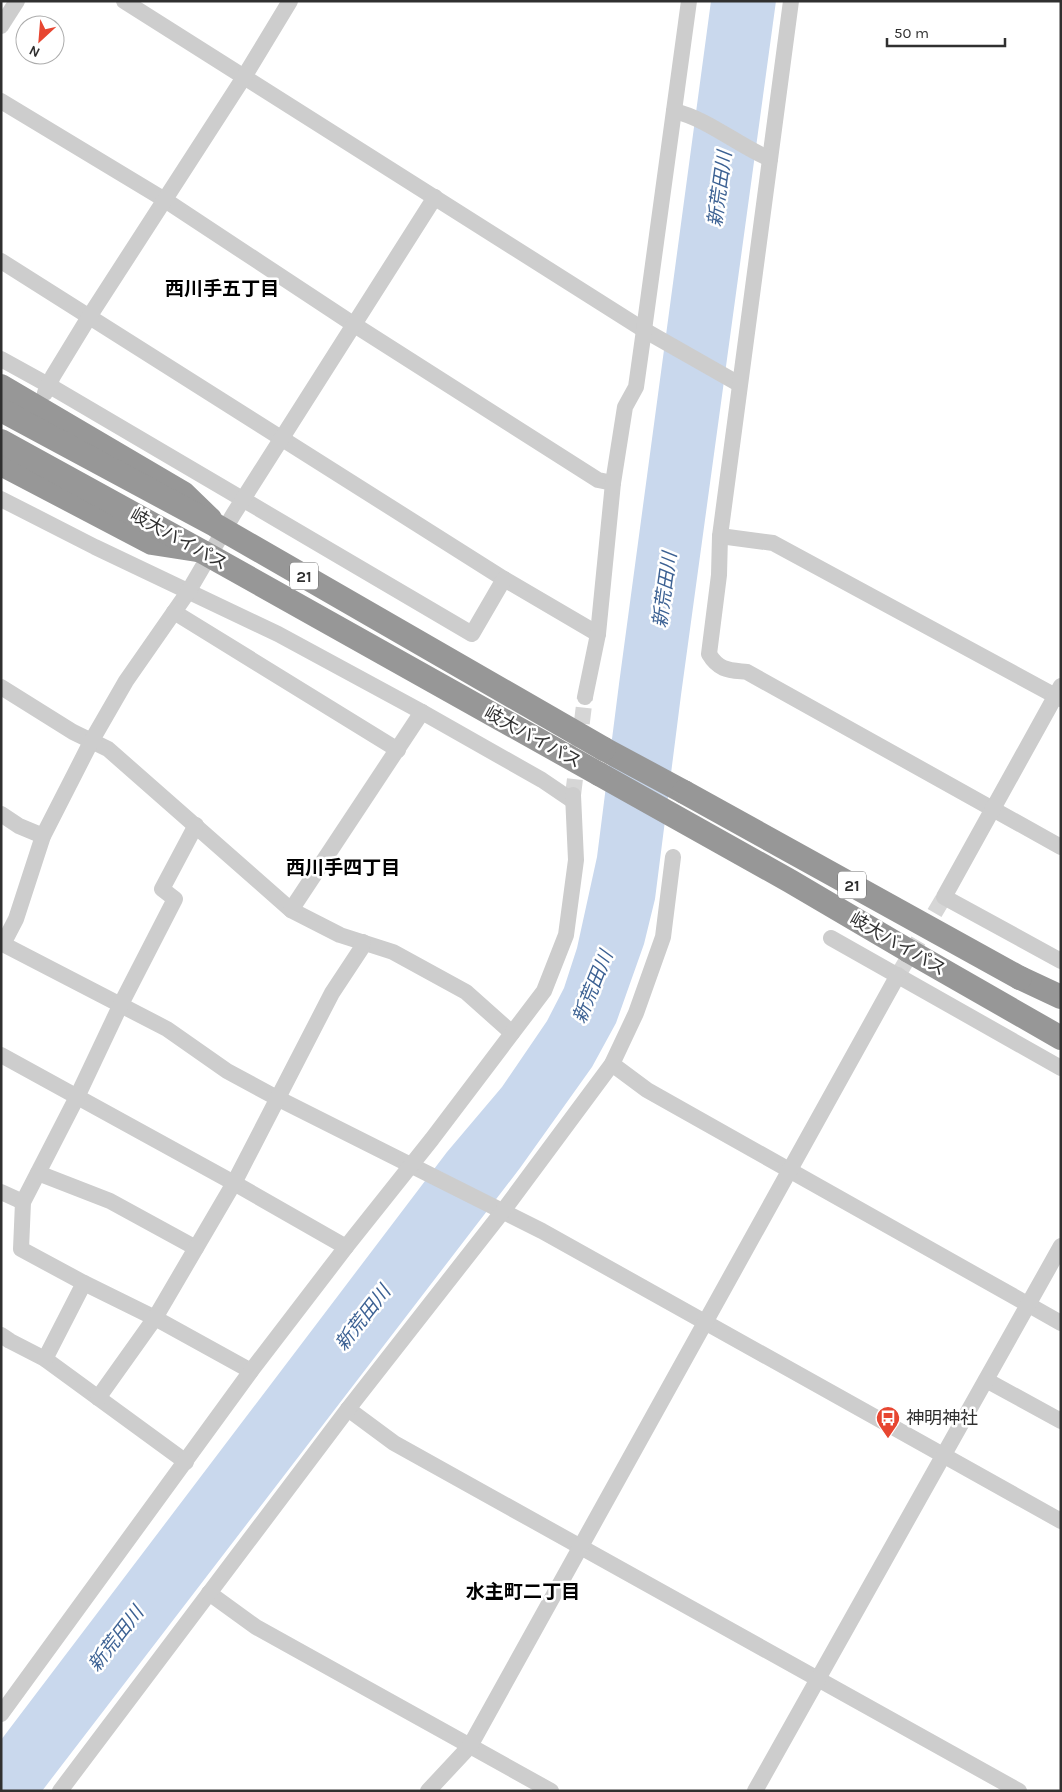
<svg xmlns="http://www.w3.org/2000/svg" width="1062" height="1792" viewBox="0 0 1062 1792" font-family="Karla,'Noto Sans JP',sans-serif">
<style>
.water{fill:#c9d8ed}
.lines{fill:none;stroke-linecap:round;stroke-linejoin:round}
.minor-tunnel{stroke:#d6d6d6;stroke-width:16;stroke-dasharray:16 8;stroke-linecap:butt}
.minor{stroke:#cdcdcd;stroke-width:16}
.highway{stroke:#979797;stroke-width:24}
.highway-bridge{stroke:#979797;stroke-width:24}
.labels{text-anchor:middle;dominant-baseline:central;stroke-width:5;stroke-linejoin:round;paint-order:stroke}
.shield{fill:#fff;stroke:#6e6e6e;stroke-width:1}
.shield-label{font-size:16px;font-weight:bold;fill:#303030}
.street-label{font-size:18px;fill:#303030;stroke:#fff}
.poi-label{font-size:18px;fill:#303030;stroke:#fff;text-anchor:start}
.water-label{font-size:19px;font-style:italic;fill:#3c6193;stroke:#fff}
.neighbourhood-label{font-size:19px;font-weight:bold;fill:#000;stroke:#fff}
</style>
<rect width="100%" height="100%" fill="#fff"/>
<path class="water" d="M 711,1 L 776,1 L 681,695 L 655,899 L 644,944 L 616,1023 L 592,1067 L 520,1168 L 42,1791 L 1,1791 L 1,1740 L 447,1152 L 502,1087 L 547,1021 L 564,988 L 577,948 L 597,857 L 619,684 Z"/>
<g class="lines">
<g class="minor-tunnel">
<path d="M 573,795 L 585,697"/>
<path d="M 898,975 L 944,897"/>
</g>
<g class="minor">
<path d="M 124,1 L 644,330 L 739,384"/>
<path d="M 791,1 L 720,536 L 719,575 L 709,654 C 719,671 730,670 747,672 L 1061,847"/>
<path d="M 1,26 L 17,1"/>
<path d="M 1,101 L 165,200 L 353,324 L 598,480 L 613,483"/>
<path d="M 674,111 C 708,119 737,145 770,159"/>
<path d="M 1,261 L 504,579 L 598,634"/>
<path d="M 1,359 L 50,386 L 472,634 L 504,579"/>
<path d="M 45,393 L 53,376 L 89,317 L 244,77 L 290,1"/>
<path d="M 1,499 L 95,547 L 278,634 L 422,712 L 542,780 L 573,801"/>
<path d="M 720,536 L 773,543 L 1061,699"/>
<path d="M 174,612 L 398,750"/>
<path d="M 1061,686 L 944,897 L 1061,961"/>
<path d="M 1,687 L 73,732 L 108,749 L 291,910 L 340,935 L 393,952 L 466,992 L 512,1033"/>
<path d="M 585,697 L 598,634 L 613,483 L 625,407 L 636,387 L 644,330 L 689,1"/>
<path d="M 1,814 L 19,826 L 43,836"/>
<path d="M 291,910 L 422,712"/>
<path d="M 831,938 L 1061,1068"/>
<path d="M 1,943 L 167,1029 L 227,1071 L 277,1098 L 542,1231 L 1061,1521"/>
<path d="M 3,944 L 16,919 L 43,836 L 92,740 L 126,681 L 188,592 L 233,515 L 435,197"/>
<path d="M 1,1055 L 234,1183 L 346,1247"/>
<path d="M 612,1064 L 647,1090 L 1061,1323"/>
<path d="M 38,1173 L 110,1201 L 196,1248"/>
<path d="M 1,1192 L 23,1202"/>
<path d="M 84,1283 L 21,1249 L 23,1202 L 77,1097 L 121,1004 L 175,899 L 162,889 L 196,825"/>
<path d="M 1,1335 L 10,1341 L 45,1359 L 186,1462"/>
<path d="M 45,1359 L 84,1283 L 155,1318 L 251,1371"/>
<path d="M 986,1380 L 1061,1421"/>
<path d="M 98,1398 L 155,1318 L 234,1183 L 332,993 L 361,949 L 363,942"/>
<path d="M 348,1409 L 394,1443 L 1019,1791"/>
<path d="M 209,1593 L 256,1627 L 551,1791"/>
<path d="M 1,1714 L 251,1371 L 346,1247 L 432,1139 L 544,991 L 566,935 L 576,860 L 573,795"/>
<path d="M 60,1791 L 348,1409 L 503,1211 L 612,1064 L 636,1013 L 663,937 L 673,857"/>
<path d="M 428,1791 L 470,1746 L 898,975"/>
<path d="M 755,1791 L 1061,1246"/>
</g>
<g class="highway">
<path d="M 1,386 L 183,493 L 210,519"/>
<path d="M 1,464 L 152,543 L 197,550"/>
<path d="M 604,749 L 684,792"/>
<path d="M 599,774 L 790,881 L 909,951"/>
<path d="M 1020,978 L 1061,997"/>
</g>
<g class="highway-bridge">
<path d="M 1,410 L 215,525 L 604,749"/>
<path d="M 1,441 L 201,551 L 599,774"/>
<path d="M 684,792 L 1020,978"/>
<path d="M 909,951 L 1061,1038"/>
</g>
</g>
<defs>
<g id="bus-pin" transform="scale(1.25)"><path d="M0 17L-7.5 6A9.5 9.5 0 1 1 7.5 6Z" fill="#e74631" stroke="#fff"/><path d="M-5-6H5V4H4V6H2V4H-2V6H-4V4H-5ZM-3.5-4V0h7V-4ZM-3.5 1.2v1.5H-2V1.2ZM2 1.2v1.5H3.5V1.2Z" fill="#fff"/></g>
</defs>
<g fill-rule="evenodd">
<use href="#bus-pin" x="888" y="1418"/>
</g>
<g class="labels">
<g class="shield">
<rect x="290" y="562.5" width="28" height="27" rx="4"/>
<rect x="838" y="871.5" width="28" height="27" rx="4"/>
</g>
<g class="shield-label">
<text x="304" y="576">21</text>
<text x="852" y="885">21</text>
</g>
<g class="street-label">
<text transform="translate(179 539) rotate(29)">岐大バイパス</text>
<text transform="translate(533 737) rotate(29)">岐大バイパス</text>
<text transform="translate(898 944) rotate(30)">岐大バイパス</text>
</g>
<g class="poi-label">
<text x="906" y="1418">神明神社</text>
</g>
<g class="water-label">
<text transform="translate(720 189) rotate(-82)">新荒田川</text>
<text transform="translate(665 590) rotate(-82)">新荒田川</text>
<text transform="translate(593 987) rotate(-68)">新荒田川</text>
<text transform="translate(363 1318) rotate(-52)">新荒田川</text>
<text transform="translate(116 1639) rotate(-52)">新荒田川</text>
</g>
<g class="neighbourhood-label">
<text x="222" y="289">西川手五丁目</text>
<text x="343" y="868">西川手四丁目</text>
<text x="523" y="1592">水主町二丁目</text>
</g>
</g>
<rect width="1062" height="1792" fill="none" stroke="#303030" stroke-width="5"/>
<g transform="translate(40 40) rotate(206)"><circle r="24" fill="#ffffff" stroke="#acacac"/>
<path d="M0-4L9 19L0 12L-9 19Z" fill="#e74631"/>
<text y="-8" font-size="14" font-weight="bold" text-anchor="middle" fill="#303030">N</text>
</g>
<path d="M887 38v8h118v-8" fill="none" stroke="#303030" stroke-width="2.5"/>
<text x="894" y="38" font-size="15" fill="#303030" stroke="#ffffff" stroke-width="4" paint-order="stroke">50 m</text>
</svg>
